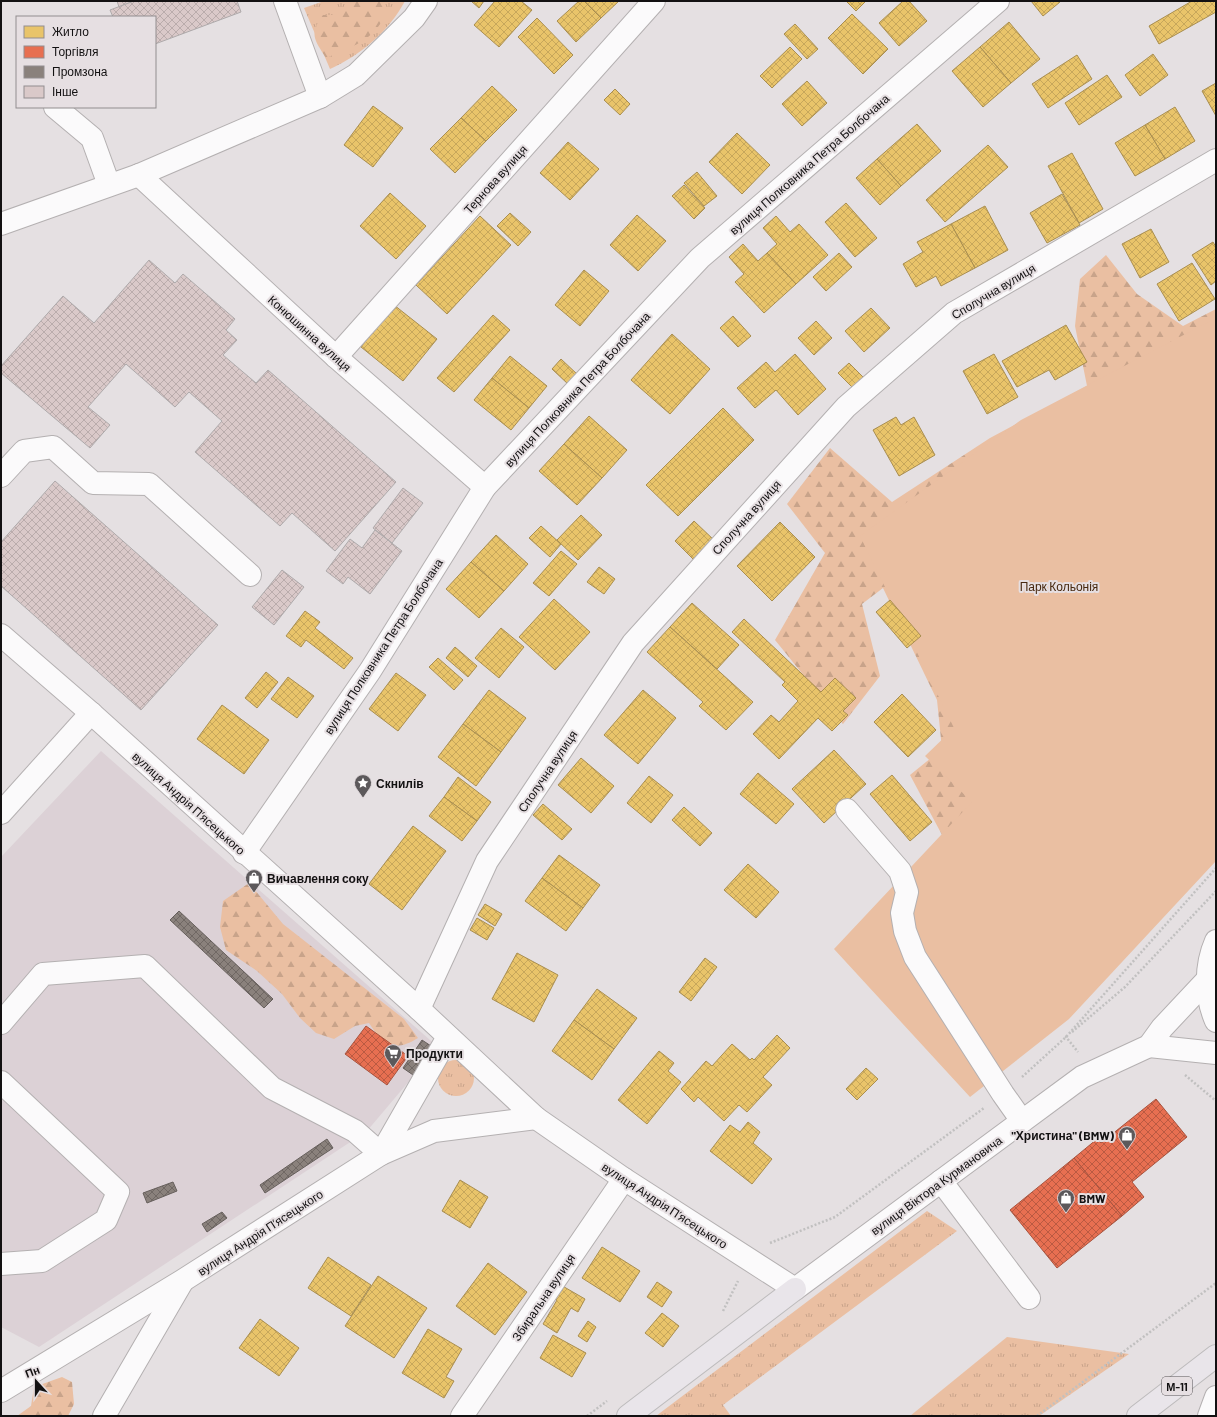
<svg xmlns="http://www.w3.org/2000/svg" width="1217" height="1417" viewBox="0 0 1217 1417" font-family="Barlow,sans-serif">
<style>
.built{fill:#dcd1d6}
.grass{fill:url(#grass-tufts)}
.forest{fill:url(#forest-firs)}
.park{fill:#eabfa2}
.homes{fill:url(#homes-cross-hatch);stroke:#a98e50}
.shops{fill:url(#shops-cross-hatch);stroke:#a7533e}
.industry{fill:url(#industry-cross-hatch);stroke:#665f5c}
.building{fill:url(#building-cross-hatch);stroke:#aeaaab}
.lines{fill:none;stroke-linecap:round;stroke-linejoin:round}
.minor-casing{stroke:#b4b0b1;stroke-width:24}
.major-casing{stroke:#bdbbbc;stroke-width:24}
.path{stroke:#c1c0c0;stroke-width:2.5;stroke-dasharray:2 2;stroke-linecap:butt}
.minor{stroke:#fbfafb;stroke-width:22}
.major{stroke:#e9e5ea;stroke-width:22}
.labels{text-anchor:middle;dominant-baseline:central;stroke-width:4;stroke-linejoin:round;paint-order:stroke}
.shield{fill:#e6dfe2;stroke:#524f50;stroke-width:1}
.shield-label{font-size:11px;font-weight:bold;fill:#131112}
.street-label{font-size:12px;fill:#131112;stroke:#e6dfe2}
.park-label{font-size:12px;fill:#47280f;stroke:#e6dfe2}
.poi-label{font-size:12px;font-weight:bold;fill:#131112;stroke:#e6dfe2;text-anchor:start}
</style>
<defs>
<pattern id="grass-tufts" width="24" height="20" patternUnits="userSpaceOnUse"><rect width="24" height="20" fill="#eabfa2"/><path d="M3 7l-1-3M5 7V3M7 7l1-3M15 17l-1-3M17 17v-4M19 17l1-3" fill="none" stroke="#c8a38a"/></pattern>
<pattern id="forest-firs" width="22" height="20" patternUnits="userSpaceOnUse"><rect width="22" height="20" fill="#eabfa2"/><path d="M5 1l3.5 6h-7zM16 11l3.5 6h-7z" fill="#c8a38a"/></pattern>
<pattern id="homes-cross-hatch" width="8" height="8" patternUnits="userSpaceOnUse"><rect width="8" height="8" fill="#e9c46a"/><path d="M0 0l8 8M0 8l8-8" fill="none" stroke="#c7a75b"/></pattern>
<pattern id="shops-cross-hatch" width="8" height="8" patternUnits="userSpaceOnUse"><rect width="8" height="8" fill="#e76f51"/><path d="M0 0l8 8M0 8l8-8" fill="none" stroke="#ba5a42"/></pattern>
<pattern id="industry-cross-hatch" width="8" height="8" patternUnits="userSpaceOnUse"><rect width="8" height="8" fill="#8a817c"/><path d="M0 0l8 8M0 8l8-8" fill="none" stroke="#706864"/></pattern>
<pattern id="building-cross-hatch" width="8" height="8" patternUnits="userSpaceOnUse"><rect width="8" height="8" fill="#dac9c9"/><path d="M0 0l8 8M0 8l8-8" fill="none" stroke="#baacac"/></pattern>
</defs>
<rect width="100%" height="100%" fill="#e5e0e2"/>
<path class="built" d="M 101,751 L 438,1047 L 367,1131 L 39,1347 L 1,1327 L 1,857 Z"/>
<g class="grass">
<path d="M 324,1 L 405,1 C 389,31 361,55 330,69 L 304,8 Z"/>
<circle cx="456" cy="1078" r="18"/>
<path d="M 927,1211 L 957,1231 L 723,1405 L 731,1416 L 656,1416 Z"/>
<path d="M 1007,1337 L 1129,1354 L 1039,1416 L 910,1416 Z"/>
</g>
<g class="forest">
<path d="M 350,1 L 383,1 C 392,33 349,49 326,58 C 314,39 309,34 323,15 L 339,15 Z"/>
<path d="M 1106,255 L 1137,294 L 1183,326 L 1216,309 L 1216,641 L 949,848 L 910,775 L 942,749 L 937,700 L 883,588 L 862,604 L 880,676 L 843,724 L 775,640 L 825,553 L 787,504 L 830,448 L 892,502 L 990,438 L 1087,386 L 1075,326 L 1080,279 Z"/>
<path d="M 249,883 L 283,924 L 404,1019 L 418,1038 C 394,1053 383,1045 369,1023 L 355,1026 L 334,1039 L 316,1033 L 300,1018 L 282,994 L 257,971 L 226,950 L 220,927 L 223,901 Z"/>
<path d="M 62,1377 L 72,1382 L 74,1404 L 68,1416 L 17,1416 L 31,1406 L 34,1387 Z"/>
</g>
<path class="park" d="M 1216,318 L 1216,861 L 1069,1019 L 970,1097 L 834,949 L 972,802 L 925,756 L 954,728 L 860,536 L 1021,420 Z"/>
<g class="homes">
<path d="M 471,1 L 484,1 L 479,8 Z"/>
<path d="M 495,1 L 521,1 L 532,10 L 499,47 L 474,25 Z"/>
<path d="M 579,1 L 584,1 L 601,18 L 576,42 L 557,21 Z"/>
<path d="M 584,1 L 619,1 L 601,18 Z"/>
<path d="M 846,1 L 866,1 L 856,11 Z"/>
<path d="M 903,1 L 909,1 L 927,21 L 899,46 L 879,23 Z"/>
<path d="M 1031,1 L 1060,1 L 1060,2 L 1043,16 Z"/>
<path d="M 1192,1 L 1216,1 L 1216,12 L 1159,44 L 1149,26 Z"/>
<path d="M 852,14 L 888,49 L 863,74 L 828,38 Z"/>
<path d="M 537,18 L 573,55 L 554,74 L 518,37 Z"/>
<path d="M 1009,22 L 1040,59 L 1011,83 L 980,47 Z"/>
<path d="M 795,24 L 818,49 L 807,59 L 784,34 Z"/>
<path d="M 790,47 L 802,59 L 772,88 L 760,76 Z"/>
<path d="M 980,47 L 1011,83 L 983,107 L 952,71 Z"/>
<path d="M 1153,54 L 1168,75 L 1140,96 L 1125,75 Z"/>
<path d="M 1077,55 L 1092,79 L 1048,108 L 1032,84 Z"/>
<path d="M 1107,75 L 1122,97 L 1079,125 L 1065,103 Z"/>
<path d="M 807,81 L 827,103 L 802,126 L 782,104 Z"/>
<path d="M 1216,83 L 1216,116 L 1202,91 Z"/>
<path d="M 492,86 L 517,110 L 486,141 L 461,118 Z"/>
<path d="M 615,89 L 630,104 L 620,115 L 604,100 Z"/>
<path d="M 373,106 L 403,128 L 373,167 L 344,145 Z"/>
<path d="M 1175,107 L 1195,141 L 1165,159 L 1145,125 Z"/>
<path d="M 461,118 L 486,141 L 455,173 L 430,149 Z"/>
<path d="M 917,124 L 941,151 L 901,186 L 877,159 Z"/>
<path d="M 1145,125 L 1165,159 L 1135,176 L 1115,143 Z"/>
<path d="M 737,133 L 770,165 L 742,194 L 709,162 Z"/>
<path d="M 568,142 L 599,169 L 570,200 L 540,173 Z"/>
<path d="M 988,145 L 1008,167 L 945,222 L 926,200 Z"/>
<path d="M 1072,153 L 1103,209 L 1079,223 L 1048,166 Z"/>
<path d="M 877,159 L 901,186 L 880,205 L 856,178 Z"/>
<path d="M 697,172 L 717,196 L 704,206 L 684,183 Z"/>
<path d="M 684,185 L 705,208 L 694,219 L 672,196 Z"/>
<path d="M 390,193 L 426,226 L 396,259 L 360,226 Z"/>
<path d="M 1062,194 L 1080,225 L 1047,243 L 1030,213 Z"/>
<path d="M 846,203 L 877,238 L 855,257 L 825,222 Z"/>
<path d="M 985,206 L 1008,250 L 975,268 L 951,224 Z"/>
<path d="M 510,213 L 531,232 L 518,246 L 497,226 Z"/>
<path d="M 637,215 L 666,241 L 638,271 L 610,245 Z"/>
<path d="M 480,216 L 511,245 L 447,314 L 416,285 Z"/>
<path d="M 776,216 L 790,232 L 799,224 L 828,255 L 796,284 L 767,253 L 777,244 L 763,228 Z"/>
<path d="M 951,224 L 975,268 L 941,286 L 936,276 L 916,287 L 903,264 L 923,252 L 917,242 Z"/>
<path d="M 1151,229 L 1169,262 L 1140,278 L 1122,244 Z"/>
<path d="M 1213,242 L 1216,247 L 1216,281 L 1211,285 L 1192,255 Z"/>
<path d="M 743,244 L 758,261 L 767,253 L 796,284 L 764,313 L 735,282 L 744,274 L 729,257 Z"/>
<path d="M 839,253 L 852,267 L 826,291 L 813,277 Z"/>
<path d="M 1192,263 L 1215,299 L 1179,321 L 1157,284 Z"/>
<path d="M 584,270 L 609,291 L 580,326 L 555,305 Z"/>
<path d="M 394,305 L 437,339 L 403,381 L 361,347 Z"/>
<path d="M 871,308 L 890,328 L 864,352 L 845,331 Z"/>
<path d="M 493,315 L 510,330 L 454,392 L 437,378 Z"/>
<path d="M 733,316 L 751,336 L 738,347 L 720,328 Z"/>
<path d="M 816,321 L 832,338 L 814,355 L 798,338 Z"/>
<path d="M 1066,325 L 1087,362 L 1055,380 L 1049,370 L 1017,387 L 1002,361 Z"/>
<path d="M 672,334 L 710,369 L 670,414 L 631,380 Z"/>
<path d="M 795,354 L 826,389 L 798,415 L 776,390 L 755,408 L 737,388 L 766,362 L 775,372 Z"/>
<path d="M 994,354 L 1018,397 L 987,414 L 963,371 Z"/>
<path d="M 510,356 L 547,386 L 529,408 L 492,378 Z"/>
<path d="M 561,359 L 578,375 L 569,385 L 552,369 Z"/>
<path d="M 849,363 L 864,378 L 854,389 L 838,373 Z"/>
<path d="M 492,378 L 529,408 L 511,430 L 474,400 Z"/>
<path d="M 723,408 L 754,440 L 678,516 L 646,485 Z"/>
<path d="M 589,416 L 627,450 L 602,478 L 564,444 Z"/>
<path d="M 896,417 L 901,425 L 914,417 L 935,455 L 899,476 L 873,430 Z"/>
<path d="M 564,444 L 602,478 L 577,505 L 539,471 Z"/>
<path d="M 581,515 L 602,535 L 578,560 L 557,540 Z"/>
<path d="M 694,521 L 715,541 L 695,561 L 675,541 Z"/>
<path d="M 780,522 L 815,557 L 772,601 L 737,566 Z"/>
<path d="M 541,526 L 561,544 L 550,557 L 529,538 Z"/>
<path d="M 496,535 L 528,564 L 504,591 L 471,562 Z"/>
<path d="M 561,551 L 577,564 L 549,596 L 533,583 Z"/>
<path d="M 471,562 L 504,591 L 479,618 L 446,589 Z"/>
<path d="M 599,567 L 615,579 L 604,594 L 587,582 Z"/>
<path d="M 554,599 L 590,632 L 555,670 L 519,637 Z"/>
<path d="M 890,600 L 921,636 L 907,648 L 876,612 Z"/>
<path d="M 692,603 L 739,645 L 717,669 L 670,627 Z"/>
<path d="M 305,611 L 320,622 L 315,628 L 353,658 L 344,669 L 306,640 L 301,647 L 286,636 Z"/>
<path d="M 744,619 L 821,692 L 835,678 L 856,698 L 843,711 L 848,715 L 832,731 L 818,718 L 779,759 L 753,734 L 771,715 L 779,722 L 798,701 L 782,685 L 785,682 L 732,632 Z"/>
<path d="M 670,627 L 753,702 L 726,730 L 699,706 L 703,702 L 647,652 Z"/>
<path d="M 501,628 L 524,647 L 499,678 L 475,658 Z"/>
<path d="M 455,647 L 477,666 L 468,677 L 446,658 Z"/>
<path d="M 438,658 L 463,680 L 454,690 L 429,667 Z"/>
<path d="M 266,672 L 278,682 L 257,708 L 245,698 Z"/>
<path d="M 396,673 L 426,695 L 398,731 L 369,709 Z"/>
<path d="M 288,677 L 314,696 L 297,718 L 271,699 Z"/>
<path d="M 489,690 L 526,718 L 501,752 L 463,724 Z"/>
<path d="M 643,690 L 676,718 L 638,764 L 604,735 Z"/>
<path d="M 902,694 L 936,730 L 908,757 L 874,722 Z"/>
<path d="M 222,705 L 269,740 L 244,774 L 197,739 Z"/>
<path d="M 463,724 L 501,752 L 476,786 L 438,757 Z"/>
<path d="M 834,750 L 866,784 L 824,823 L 792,789 Z"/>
<path d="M 581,758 L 614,786 L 591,813 L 558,785 Z"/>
<path d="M 758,773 L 794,804 L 776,824 L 740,794 Z"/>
<path d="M 892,775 L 932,822 L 910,841 L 870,794 Z"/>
<path d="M 649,776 L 673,795 L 651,823 L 627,803 Z"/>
<path d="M 458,777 L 491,802 L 477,821 L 444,797 Z"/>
<path d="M 444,797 L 477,821 L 462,841 L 429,816 Z"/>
<path d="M 543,804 L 572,829 L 562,840 L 533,815 Z"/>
<path d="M 684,807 L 712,833 L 700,846 L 672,820 Z"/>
<path d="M 413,826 L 446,851 L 402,910 L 369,884 Z"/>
<path d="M 559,855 L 600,885 L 583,908 L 542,878 Z"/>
<path d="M 748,864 L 779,892 L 756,918 L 724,890 Z"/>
<path d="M 542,878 L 583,908 L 566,931 L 525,901 Z"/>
<path d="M 485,904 L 502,914 L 495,926 L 478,915 Z"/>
<path d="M 477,918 L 494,928 L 487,940 L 470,930 Z"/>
<path d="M 517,953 L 558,975 L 534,1022 L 492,999 Z"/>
<path d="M 705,958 L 717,967 L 691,1001 L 679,992 Z"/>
<path d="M 597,989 L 637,1018 L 614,1049 L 574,1020 Z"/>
<path d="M 574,1020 L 614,1049 L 592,1080 L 552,1051 Z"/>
<path d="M 777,1035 L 790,1048 L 763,1077 L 772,1085 L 747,1112 L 739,1105 L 724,1121 L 698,1097 L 694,1102 L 681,1089 L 706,1061 L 712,1066 L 732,1044 L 750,1060 L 752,1058 L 754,1060 Z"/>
<path d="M 659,1051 L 674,1063 L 668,1071 L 681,1082 L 647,1124 L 618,1100 Z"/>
<path d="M 866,1068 L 878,1079 L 857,1100 L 846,1089 Z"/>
<path d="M 748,1122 L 760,1132 L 753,1143 L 772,1159 L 752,1184 L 710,1151 L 730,1125 L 740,1132 Z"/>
<path d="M 460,1180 L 488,1197 L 470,1228 L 442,1211 Z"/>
<path d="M 602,1247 L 640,1271 L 620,1302 L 582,1278 Z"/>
<path d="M 328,1257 L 371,1285 L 351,1316 L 308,1288 Z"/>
<path d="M 488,1263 L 527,1292 L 495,1335 L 456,1306 Z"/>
<path d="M 378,1276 L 427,1308 L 394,1358 L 345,1326 Z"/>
<path d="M 657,1282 L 672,1292 L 662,1307 L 647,1297 Z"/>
<path d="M 559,1284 L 585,1299 L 578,1312 L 571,1308 L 557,1333 L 543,1324 L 557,1300 L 552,1298 Z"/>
<path d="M 662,1313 L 679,1326 L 663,1347 L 645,1333 Z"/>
<path d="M 260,1319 L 299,1348 L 279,1376 L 239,1348 Z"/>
<path d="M 588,1321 L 596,1327 L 587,1342 L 578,1336 Z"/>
<path d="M 428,1329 L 462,1349 L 446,1377 L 454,1381 L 444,1398 L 402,1373 Z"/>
<path d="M 553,1335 L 586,1353 L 572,1377 L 540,1358 Z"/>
</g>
<g class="shops">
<path d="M 366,1026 L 408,1056 L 387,1085 L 345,1054 Z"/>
<path d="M 1156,1099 L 1187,1137 L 1132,1182 L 1144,1197 L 1122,1216 L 1074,1158 L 1097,1139 L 1101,1143 Z"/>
<path d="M 1074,1158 L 1122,1216 L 1057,1268 L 1010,1210 Z"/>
</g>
<g class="industry">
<path d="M 179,911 L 273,999 L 264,1008 L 170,920 Z"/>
<path d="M 422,1040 L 434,1048 L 416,1077 L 403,1068 Z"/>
<path d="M 327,1139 L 333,1148 L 265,1193 L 260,1185 Z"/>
<path d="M 173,1182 L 177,1191 L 147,1203 L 143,1193 Z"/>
<path d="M 222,1212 L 227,1218 L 207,1232 L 202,1224 Z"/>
</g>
<g class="building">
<path d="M 117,1 L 134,1 L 119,7 Z"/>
<path d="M 134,1 L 237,1 L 241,12 L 155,44 L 155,17 L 113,17 L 110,10 Z"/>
<path d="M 149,260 L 175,283 L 183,274 L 235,319 L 226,330 L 237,340 L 223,355 L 256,383 L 268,370 L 396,482 L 335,551 L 292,513 L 280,526 L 195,452 L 222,421 L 189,392 L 175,407 L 126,364 L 88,407 L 110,425 L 90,448 L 1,373 L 1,366 L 63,296 L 94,323 Z"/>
<path d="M 55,481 L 218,625 L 141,710 L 1,586 L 1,542 Z"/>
<path d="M 403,488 L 423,503 L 392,543 L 373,528 Z"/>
<path d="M 375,530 L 402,551 L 370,594 L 348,577 L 343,584 L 326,571 L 350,539 L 362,548 Z"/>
<path d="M 282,570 L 304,587 L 274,625 L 252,607 Z"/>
</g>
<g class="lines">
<g class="minor-casing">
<g id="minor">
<path d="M 285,1 L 320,97"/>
<path d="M 55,107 L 92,138 L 109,185"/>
<path d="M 139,175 L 336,357 L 485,487"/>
<path d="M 1,224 L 139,175 L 320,97 L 356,75 L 414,18 L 426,1"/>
<path d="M 336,357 L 654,1"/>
<path d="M 1,476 L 24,451 L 53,447 L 93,483 L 149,484 L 250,575"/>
<path d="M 1,635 L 91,713 L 419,1009 L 536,1118 L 624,1179 L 795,1289 L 1082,1077 L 1149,1046 L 1162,1028 L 1207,980"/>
<path d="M 847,810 L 900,871 L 907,892 L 902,913 L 905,931 L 915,957 L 1003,1094 L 1022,1121"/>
<path d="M 1,813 L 91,713"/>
<path d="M 244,853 L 370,671 L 485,487 L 700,258 L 998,1"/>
<path d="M 1216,941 C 1205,966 1205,996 1216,1021"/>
<path d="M 419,1009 L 487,861 L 633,643 L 846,407 L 954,313 L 1216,160"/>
<path d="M 1,1023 L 43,974 L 145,966 L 272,1088 L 355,1131 L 381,1154 L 448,1037"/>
<path d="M 1149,1046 L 1216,1053"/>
<path d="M 1,1082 L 118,1192 L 106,1220 L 42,1261 L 1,1264"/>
<path d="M 941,1181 L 1029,1298"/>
<path d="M 1,1391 L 182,1281 L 381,1154 L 434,1131 L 536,1118"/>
<path d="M 104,1416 L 182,1282"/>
<path d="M 462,1416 L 624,1179"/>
<path d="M 1209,1416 L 1216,1397"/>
</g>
</g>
<g class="major-casing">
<g id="major">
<path d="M 628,1416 L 795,1289"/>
<path d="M 1138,1416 L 1216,1356"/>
</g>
</g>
<g class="path">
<path d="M 1072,1032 L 1125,987 L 1216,891"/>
<path d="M 1067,1036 L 1066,1037 L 1078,1052"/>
<path d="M 1185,1075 L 1216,1101"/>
<path d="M 1022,1077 L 1066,1037 L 1216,868"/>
<path d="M 770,1243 L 835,1217 L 984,1108"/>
<path d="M 723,1311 L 738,1281"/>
<path d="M 587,1416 L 607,1401"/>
<path d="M 1037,1416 L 1216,1283"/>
</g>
<use href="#minor" class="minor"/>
<use href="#major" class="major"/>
</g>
<defs>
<g id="sight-pin" transform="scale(0.9)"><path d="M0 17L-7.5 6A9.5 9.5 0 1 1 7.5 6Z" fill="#5c595b" stroke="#e6dfe2"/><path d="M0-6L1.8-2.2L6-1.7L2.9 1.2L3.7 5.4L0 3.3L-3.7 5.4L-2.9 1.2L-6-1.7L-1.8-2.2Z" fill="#fff"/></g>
<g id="shop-pin" transform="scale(0.9)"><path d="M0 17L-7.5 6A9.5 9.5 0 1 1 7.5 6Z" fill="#5c595b" stroke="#e6dfe2"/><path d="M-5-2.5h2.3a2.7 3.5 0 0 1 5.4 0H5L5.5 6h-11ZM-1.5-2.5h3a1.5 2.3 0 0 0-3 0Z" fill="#fff"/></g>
<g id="supermarket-pin" transform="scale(0.9)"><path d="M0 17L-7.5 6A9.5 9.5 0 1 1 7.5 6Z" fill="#5c595b" stroke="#e6dfe2"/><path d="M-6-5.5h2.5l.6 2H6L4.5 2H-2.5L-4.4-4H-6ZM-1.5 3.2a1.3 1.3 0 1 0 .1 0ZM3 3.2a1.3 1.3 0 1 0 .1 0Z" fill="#fff"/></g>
</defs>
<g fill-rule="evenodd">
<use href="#sight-pin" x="363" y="783"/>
<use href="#shop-pin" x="254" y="878"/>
<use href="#supermarket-pin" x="393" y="1053"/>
<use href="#shop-pin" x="1127" y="1135"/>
<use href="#shop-pin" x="1066" y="1198"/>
</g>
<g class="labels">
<rect class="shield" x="1162" y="1377" width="30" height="18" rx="3"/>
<g class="shield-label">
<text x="1177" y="1386">М-11</text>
</g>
<g class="street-label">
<text transform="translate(809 164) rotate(-41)">вулиця Полковника Петра Болбочана</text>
<text transform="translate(495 179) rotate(-48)">Тернова вулиця</text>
<text transform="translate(993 291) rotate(-31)">Сполучна вулиця</text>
<text transform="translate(310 333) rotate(42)">Конюшинна вулиця</text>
<text transform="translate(577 389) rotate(-47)">вулиця Полковника Петра Болбочана</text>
<text transform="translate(746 517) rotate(-48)">Сполучна вулиця</text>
<text transform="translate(383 646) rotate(-57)">вулиця Полковника Петра Болбочана</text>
<text transform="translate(547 771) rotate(-56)">Сполучна вулиця</text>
<text transform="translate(189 803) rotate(42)">вулиця Андрія Пʼясецького</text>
<text transform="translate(936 1185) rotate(-36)">вулиця Віктора Курмановича</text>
<text transform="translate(665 1205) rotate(33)">вулиця Андрія Пʼясецького</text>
<text transform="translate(260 1232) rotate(-33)">вулиця Андрія Пʼясецького</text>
<text transform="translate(543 1297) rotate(-56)">Збиральна вулиця</text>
</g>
<g class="park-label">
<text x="1059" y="586">Парк Кольонія</text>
</g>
<g class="poi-label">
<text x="376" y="783">Скнилів</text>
<text x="267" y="878">Вичавлення соку</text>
<text x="406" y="1053">Продукти</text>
<text x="1114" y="1135" text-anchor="end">"Христина" (BMW)</text>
<text x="1079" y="1198">BMW</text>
</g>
</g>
<rect width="1217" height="1417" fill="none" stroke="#131112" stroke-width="4"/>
<rect x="16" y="16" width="140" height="92" fill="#e6dfe2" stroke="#928d8f"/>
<rect x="24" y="26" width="20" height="12" fill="#e9c46a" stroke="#928d8f"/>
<text x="52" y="36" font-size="12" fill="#131112">Житло</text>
<rect x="24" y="46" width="20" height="12" fill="#e76f51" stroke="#928d8f"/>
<text x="52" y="56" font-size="12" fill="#131112">Торгівля</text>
<rect x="24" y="66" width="20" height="12" fill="#8a817c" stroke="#928d8f"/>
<text x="52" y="76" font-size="12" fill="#131112">Промзона</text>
<rect x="24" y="86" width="20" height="12" fill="#dac9c9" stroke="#928d8f"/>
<text x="52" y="96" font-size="12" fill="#131112">Інше</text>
<g transform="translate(36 1381) rotate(339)" stroke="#e6dfe2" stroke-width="3" paint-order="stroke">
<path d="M0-3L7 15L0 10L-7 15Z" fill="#131112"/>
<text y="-6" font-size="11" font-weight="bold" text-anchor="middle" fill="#131112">Пн</text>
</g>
</svg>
